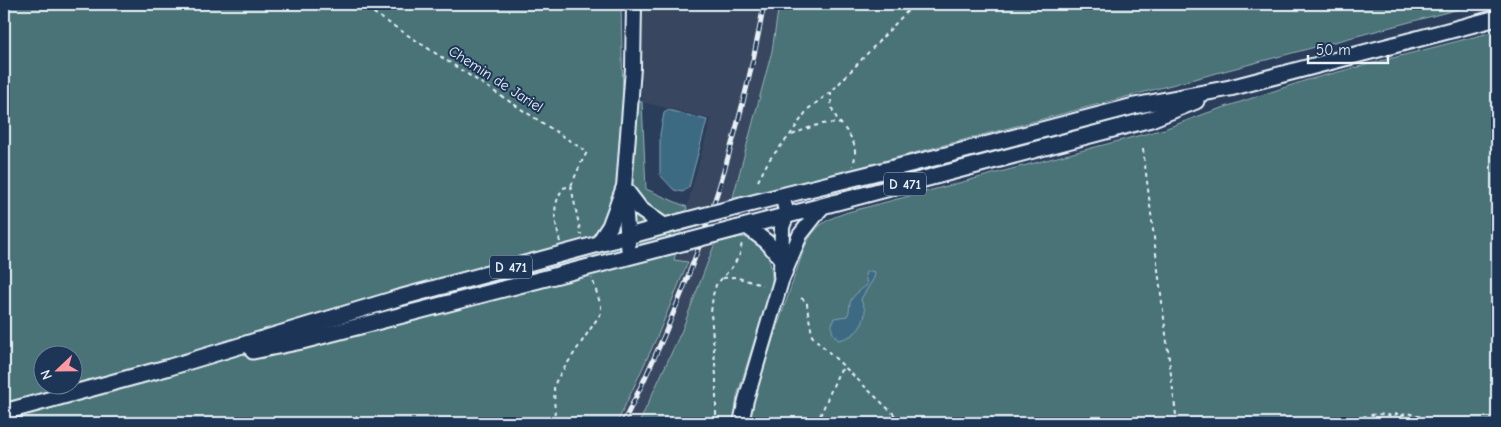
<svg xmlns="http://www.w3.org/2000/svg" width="1501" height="427" viewBox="0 0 1501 427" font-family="'Comic Neue',sans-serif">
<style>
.built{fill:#39475e}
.green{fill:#4a7377;stroke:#99b2b8;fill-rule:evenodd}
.water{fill:#3e6a83;stroke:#82a0b2}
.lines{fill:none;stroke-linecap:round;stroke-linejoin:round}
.secondary-casing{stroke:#e8f1f8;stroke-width:18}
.primary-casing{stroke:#e8f1f8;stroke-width:19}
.path{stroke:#e8f1f8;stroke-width:2;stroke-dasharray:4 4;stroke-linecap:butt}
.secondary{stroke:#1d3557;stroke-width:14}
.primary{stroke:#1d3557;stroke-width:15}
.rail-casing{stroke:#e8f1f8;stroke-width:5}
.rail{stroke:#1d3557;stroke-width:3;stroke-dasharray:9;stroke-linecap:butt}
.primary-bridge-casing{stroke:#e8f1f8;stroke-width:19;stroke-linecap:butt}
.primary-bridge{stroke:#1d3557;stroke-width:15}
.labels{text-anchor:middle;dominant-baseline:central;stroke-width:4;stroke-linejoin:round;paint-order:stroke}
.shield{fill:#1d3557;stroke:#abb9c8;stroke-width:1}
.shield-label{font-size:14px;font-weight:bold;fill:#e8f1f8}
.street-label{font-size:15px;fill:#e8f1f8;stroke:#1d3557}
</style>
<rect width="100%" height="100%" fill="#2a3d5a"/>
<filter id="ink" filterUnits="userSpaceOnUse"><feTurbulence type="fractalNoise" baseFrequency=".02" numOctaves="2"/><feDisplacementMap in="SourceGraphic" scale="10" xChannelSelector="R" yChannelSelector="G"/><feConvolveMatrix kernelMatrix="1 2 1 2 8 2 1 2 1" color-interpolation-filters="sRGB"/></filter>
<g filter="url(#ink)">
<g class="built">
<path d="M 640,4 L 779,4 L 772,51 L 732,201 L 685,214 L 711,119 L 642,102 Z"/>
<path d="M 715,243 L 682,330 L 639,423 L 617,423 L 657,337 L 688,263 L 674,260 L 675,256 Z"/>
</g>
<g class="green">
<path d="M 4,4 L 621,4 L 623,99 L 642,102 L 646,189 L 687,207 L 674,260 L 688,262 L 657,337 L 617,423 L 4,423 ZM 42,354 L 72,354 L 72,384 L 42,384 Z"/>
<path d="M 779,4 L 1478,4 L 732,201 L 772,51 Z"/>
<path d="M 1497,31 L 1497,423 L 748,423 L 757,386 L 805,246 C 817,224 825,220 848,212 L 1164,129 L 1207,113 L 1307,80 Z"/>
<path d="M 740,237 C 766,239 773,262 772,285 L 737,396 L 734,423 L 639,423 L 682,330 L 715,243 Z"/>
</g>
<g class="water">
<path d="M 668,110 L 707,120 L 689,187 L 683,192 L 674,190 L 660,175 L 660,134 L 664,113 Z"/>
<path d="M 871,271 L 875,272 L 874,278 L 861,299 C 862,304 866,309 865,314 C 863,329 852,338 838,340 C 831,332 830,328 834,318 L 847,316 C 850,311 849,309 850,303 C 852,295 861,290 867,285 L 865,275 L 866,272 Z"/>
</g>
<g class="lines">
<g class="secondary-casing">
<g id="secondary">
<path d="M 746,226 L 767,242 L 781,259"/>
<path d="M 629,256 L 624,188 L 633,68 L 634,4"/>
<path d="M 781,275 L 782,227 L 787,214 L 782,196"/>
<path d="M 741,423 L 746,400 L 781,281 L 800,235 L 822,207"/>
</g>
</g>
<g class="primary-casing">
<g id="primary">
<path d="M 624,188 L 640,209 L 664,226"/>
<path d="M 741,206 L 946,155 L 1134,106 L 1230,88 L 1497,18"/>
<path d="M 735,229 L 1151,119 L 1196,101"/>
<path d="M 599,243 L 610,226 L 624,188"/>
<path d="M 253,351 L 302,341 L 674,245"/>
<path d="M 4,412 L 170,367 L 395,299 L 680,222"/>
</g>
</g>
<g class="path">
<path d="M 360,4 L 587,152 L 581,163 L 571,186"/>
<path d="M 831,92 C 831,97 831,103 832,108 C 839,130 862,135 853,166"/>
<path d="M 792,135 C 810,127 822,121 842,124"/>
<path d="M 1143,149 L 1177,423"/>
<path d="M 758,181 L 769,160 L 790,135 L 808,109 L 831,92 L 914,4"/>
<path d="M 571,186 L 581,235"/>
<path d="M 560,242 C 555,220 551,208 563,188 L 571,186"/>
<path d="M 723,278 L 735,277 L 762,285"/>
<path d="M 801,298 L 807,302 C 807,313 811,324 812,336 L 903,423"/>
<path d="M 555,423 L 554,386 L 557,379 L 601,313 L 601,306 L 592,278"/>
<path d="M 716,423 L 716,376 L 711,313 L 713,295 L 716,285 L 733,266 L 740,254 L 742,242"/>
<path d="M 817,423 L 839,372 L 844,368"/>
<path d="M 890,423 L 895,415"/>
<path d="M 1348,423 C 1358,417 1379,411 1391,416 L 1397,414 L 1401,416 L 1407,413 L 1443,423"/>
<path d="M 1477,423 L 1497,420"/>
</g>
<use href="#secondary" class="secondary"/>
<use href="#primary" class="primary"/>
<g class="rail-casing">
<path id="rail" d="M 623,423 C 689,294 739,146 764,4"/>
</g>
<use href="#rail" class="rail"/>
<g class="primary-bridge-casing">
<g id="primary-bridge">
<path d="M 680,222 L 741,206"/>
<path d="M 674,245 L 735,229"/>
</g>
</g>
<use href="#primary-bridge" class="primary-bridge"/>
</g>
</g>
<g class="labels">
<g class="shield">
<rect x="884" y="172.5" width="42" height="23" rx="4"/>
<rect x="490" y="255.5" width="42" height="23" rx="4"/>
</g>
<g class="shield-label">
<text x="905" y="184">D 471</text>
<text x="511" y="267">D 471</text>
</g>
<g class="street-label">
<text transform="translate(496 79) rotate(33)">Chemin de Jariel</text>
</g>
</g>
<rect width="1501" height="427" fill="none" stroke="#1d3557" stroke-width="20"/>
<rect x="10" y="10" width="1481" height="407" fill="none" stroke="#e8f1f8" stroke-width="2" filter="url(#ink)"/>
<g transform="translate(58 370) rotate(248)"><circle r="24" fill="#1d3557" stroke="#6e8097"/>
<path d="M0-4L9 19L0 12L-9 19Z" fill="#ff9aa2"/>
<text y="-8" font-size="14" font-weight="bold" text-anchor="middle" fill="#e8f1f8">N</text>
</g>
<path d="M1308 55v8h80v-8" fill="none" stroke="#e8f1f8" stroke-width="2.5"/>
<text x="1316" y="55" font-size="15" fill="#e8f1f8" stroke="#1d3557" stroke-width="4" paint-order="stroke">50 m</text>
</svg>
